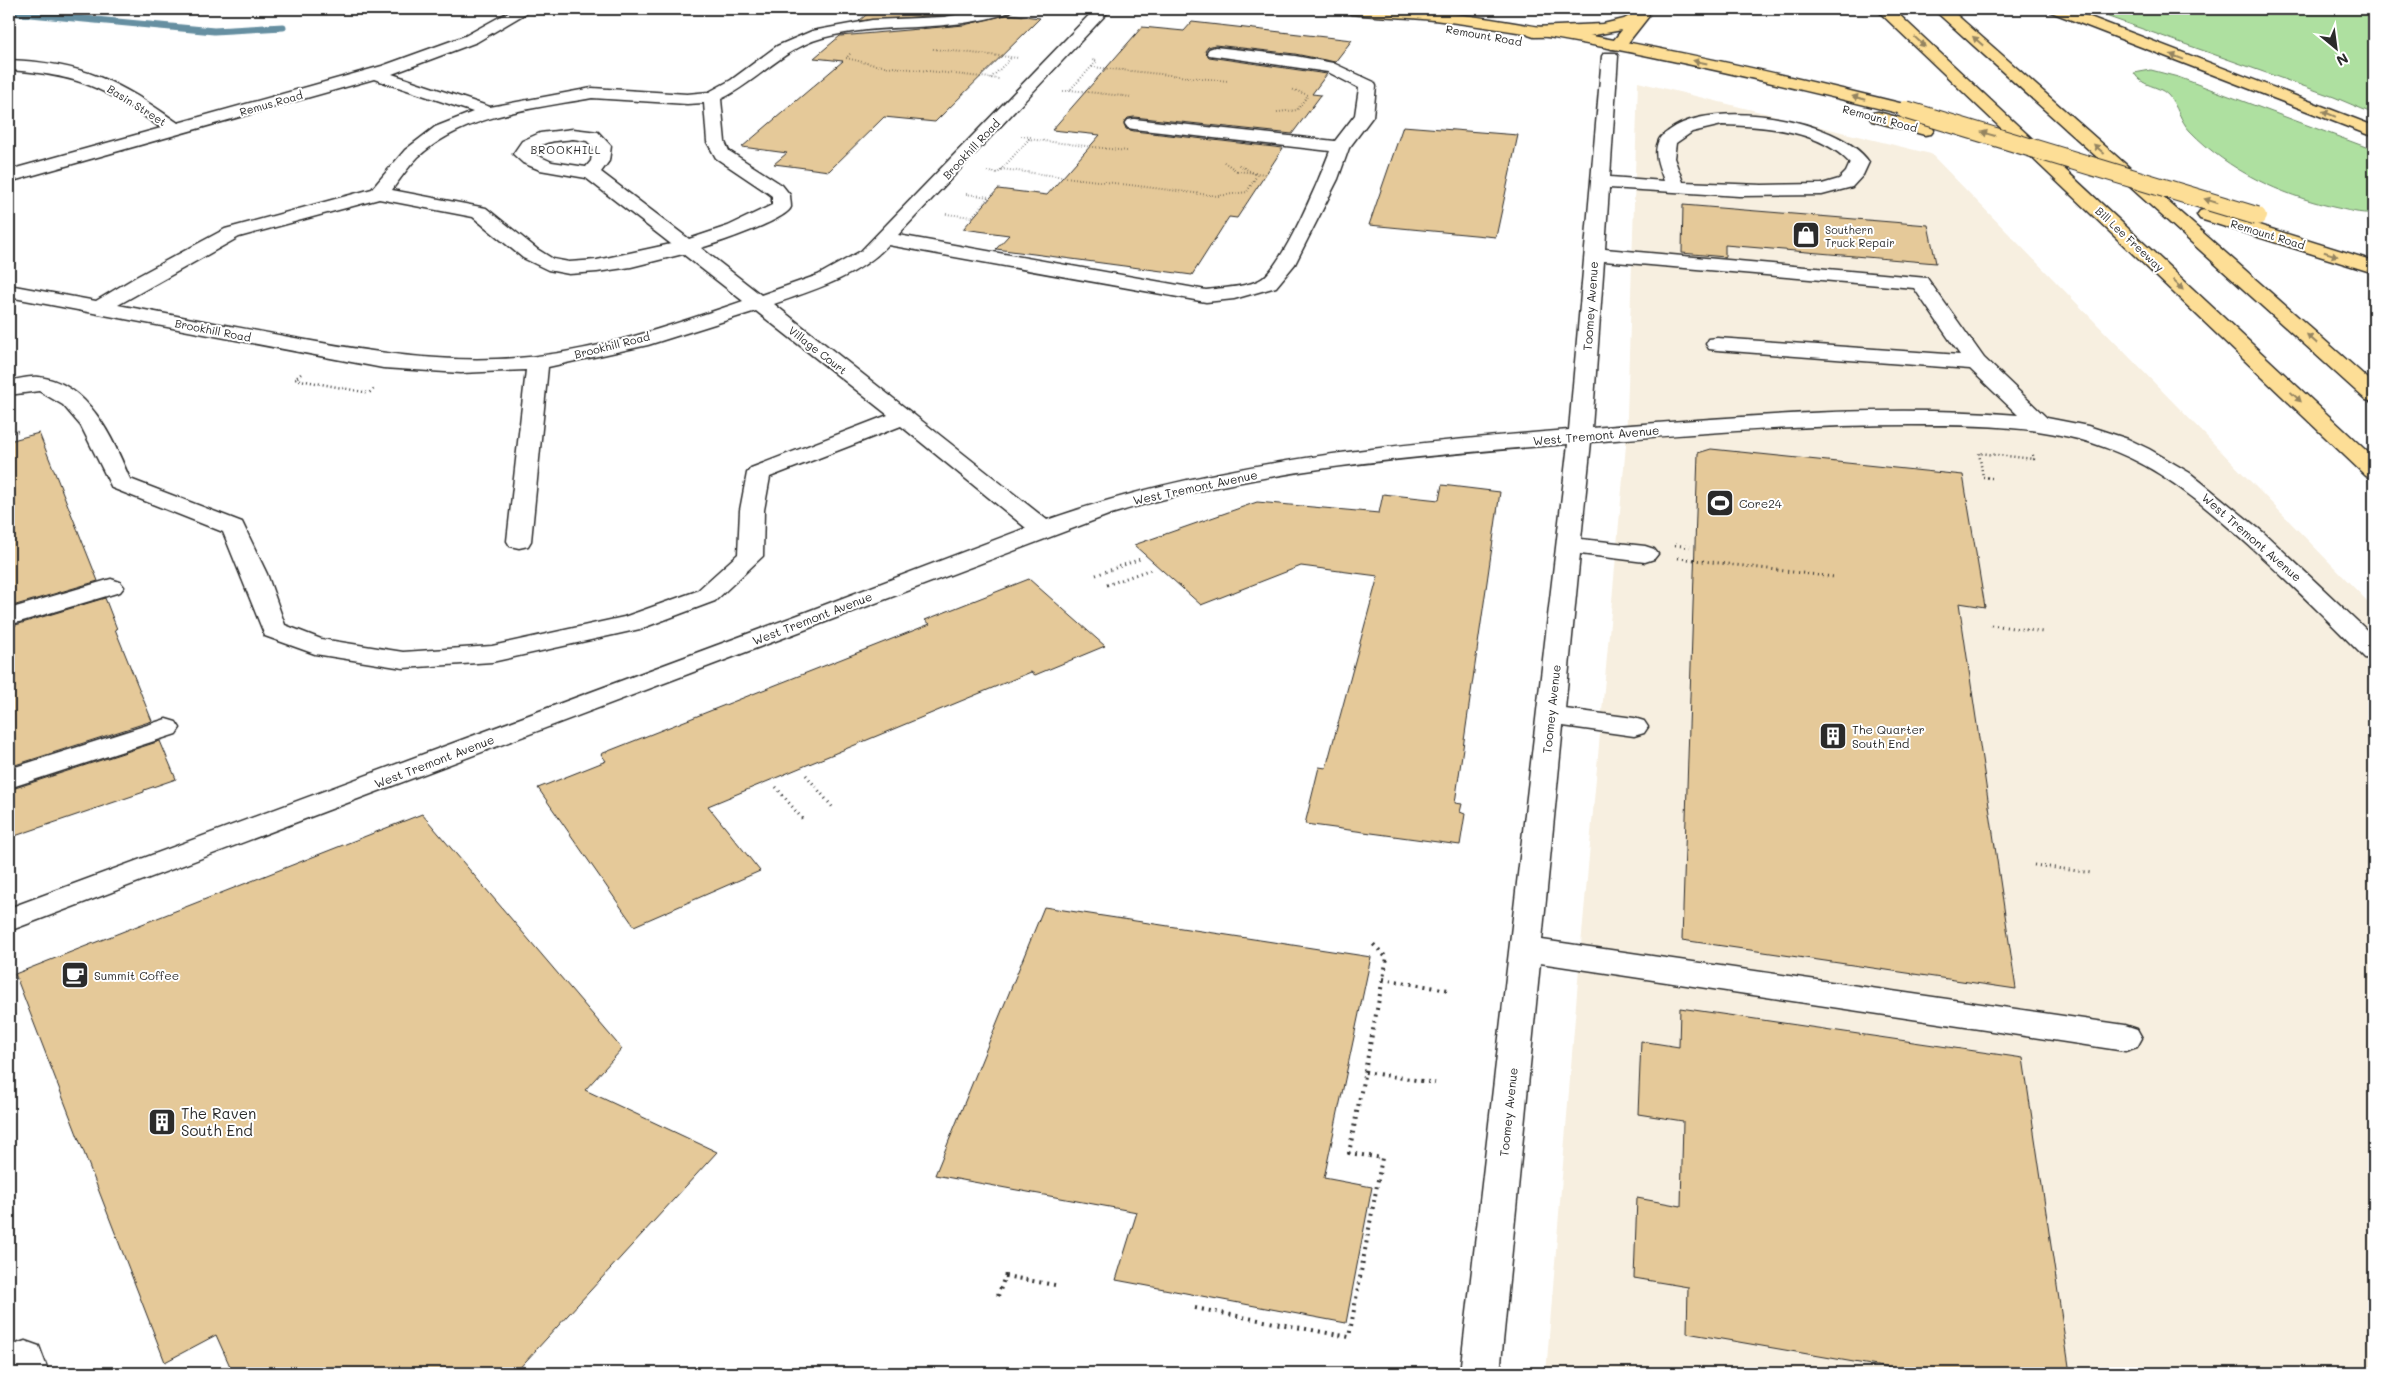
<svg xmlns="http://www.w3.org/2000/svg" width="2383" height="1382" viewBox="0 0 2383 1382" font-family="Mali,sans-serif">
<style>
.built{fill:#f7efe0}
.green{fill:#aee0a0;stroke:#6c8666}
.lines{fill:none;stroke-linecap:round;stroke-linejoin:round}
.stream{stroke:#668fa1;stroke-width:7}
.building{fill:#e5c999;stroke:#2b2b2b}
.minor-casing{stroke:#2b2b2b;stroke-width:3}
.major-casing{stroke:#2b2b2b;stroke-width:3}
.highway-casing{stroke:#2b2b2b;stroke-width:3}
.path-far3{stroke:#2b2b2b;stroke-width:2;stroke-dasharray:0.5 2.5;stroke-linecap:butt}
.path-far2{stroke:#2b2b2b;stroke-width:2.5;stroke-dasharray:1 3;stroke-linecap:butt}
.path-far1{stroke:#2b2b2b;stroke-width:3;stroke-dasharray:1 4;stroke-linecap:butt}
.path{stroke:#2b2b2b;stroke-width:4;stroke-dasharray:2 5;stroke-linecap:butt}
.minor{fill:#fff;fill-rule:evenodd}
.major{fill:#fdde96;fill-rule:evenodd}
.highway{fill:#fdde96;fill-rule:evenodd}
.major-bridge-casing{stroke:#2b2b2b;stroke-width:20;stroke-linecap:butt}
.path-bridge{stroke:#2b2b2b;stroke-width:2;stroke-dasharray:0.5 2.5;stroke-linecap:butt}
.major-bridge{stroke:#fdde96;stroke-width:18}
.oneway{fill:#948460}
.labels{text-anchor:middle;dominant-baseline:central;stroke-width:4;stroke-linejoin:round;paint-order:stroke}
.far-street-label{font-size:11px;fill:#2b2b2b;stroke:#fff}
.far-neighbourhood-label{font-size:11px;letter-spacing:1px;fill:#2b2b2b;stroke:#fff}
.far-poi-label{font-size:11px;fill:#2b2b2b;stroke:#fff;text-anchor:start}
.street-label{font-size:12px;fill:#2b2b2b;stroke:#fff}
.poi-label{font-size:12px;fill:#2b2b2b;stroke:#fff;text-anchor:start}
.near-poi-label{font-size:15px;fill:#2b2b2b;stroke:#fff;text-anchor:start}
</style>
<rect width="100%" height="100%" fill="#fff"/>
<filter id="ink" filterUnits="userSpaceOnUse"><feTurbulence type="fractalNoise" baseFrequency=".02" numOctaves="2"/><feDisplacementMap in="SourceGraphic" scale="10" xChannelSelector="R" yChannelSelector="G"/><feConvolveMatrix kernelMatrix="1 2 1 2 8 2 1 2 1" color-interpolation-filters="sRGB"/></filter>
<g filter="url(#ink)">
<path class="built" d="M 1638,82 L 1931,154 L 2374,608 L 2374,1373 L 1546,1373 L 1580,956 L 1626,445 Z"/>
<g class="green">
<path d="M 2086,9 L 2374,9 L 2374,114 L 2334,97 Z"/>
<path d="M 2151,70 L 2178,77 L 2374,150 L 2374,213 C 2360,214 2347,210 2333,207 C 2279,194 2229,171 2190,131 C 2180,121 2178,106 2168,95 C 2157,84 2143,88 2134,73 Z"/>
</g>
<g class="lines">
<g class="stream">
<path d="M 2248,9 L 2285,11 L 2327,9"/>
<path d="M 9,12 L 214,31 L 283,27"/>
</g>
</g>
<g class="building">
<path d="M 873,9 L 955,9 L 972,10 L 944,15 L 859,21 Z"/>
<path d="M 1009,14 L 1040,18 L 935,122 L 884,117 L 829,171 L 774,164 L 787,153 L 742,147 L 843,61 L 814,58 L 840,36 L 964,25 Z"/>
<path d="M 1192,22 L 1352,40 L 1335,62 L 1295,54 L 1215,45 L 1208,47 L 1205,51 L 1209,57 L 1327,74 L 1312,94 L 1321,95 L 1292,134 L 1134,117 L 1128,118 L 1124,123 L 1126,129 L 1134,131 L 1283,148 L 1237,218 L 1229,217 L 1192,275 L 996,249 L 1009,235 L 963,229 L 998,189 L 1047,195 L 1100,135 L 1052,130 L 1142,27 L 1184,31 Z"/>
<path d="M 1403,126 L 1518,135 L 1496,237 L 1369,225 Z"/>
<path d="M 1683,205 L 1928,225 L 1936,263 L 1725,245 L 1725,257 L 1682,253 Z"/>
<path d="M 39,433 L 98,581 L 9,607 L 9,441 Z"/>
<path d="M 1711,449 L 1963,475 L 1985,607 L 1959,603 L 2016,989 L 1682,940 L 1698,453 Z"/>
<path d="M 1442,485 L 1500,492 L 1455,803 L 1462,804 L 1460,812 L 1465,814 L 1460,845 L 1305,824 L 1319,767 L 1326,768 L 1378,576 L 1301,566 L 1201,605 L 1134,545 L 1257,502 L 1379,513 L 1383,494 L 1439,500 Z"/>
<path d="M 1029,579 L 1105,646 L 1035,675 L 1031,672 L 708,806 L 760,871 L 634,926 L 538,788 L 606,761 L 601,754 L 930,624 L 925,620 Z"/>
<path d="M 105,598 L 117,629 L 115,629 L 152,721 L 9,767 L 9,627 Z"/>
<path d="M 160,741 L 176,779 L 144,790 L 144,792 L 9,838 L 9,790 Z"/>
<path d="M 422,814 L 622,1049 L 585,1090 L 717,1152 L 515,1373 L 233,1373 L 216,1335 L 165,1362 L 15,974 Z"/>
<path d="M 1044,907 L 1371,957 L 1324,1178 L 1372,1187 L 1346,1323 L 1116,1280 L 1137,1212 L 935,1175 Z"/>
<path d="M 1680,1008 L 2023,1058 L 2070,1373 L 1917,1373 L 1687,1333 L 1688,1287 L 1634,1278 L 1637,1198 L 1681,1206 L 1683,1121 L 1638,1114 L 1641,1041 L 1679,1047 Z"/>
</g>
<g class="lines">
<g class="minor-casing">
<g id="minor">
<path d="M 514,9 L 533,9 L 477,42 L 392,74 L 490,107 L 592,88 L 687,94 L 709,92 L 731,80 L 777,46 L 812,31 L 872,20 L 944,17 L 991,9 L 1013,9 L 1010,12 C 949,34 884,21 822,38 C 782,49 757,82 721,99 L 725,142 L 729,151 L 782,185 L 790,195 C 790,198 791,204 791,207 C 787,220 715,244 701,248 L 761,295 L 818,275 L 861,251 L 1095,9 L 1111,9 L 898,235 L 1206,290 C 1220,288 1251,287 1263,278 C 1286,259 1319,180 1330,151 L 1134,129 L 1128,128 L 1125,124 L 1128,120 L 1134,119 L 1335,141 L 1355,115 L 1359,88 L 1328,72 L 1209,55 L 1207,52 L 1209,49 L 1215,47 L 1295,56 L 1333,63 L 1374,82 L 1376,86 L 1373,116 L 1349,148 L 1338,179 L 1295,264 L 1276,287 L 1234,299 L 1206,302 L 888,245 C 858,277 814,290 774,304 L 1047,520 C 1214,461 1393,444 1569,430 L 1602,56 L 1604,53 L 1616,53 L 1618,56 L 1610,177 L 1664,181 C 1660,168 1652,154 1659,140 C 1660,136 1666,133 1670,130 C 1713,98 1839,118 1869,162 L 1863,175 L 1852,187 L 1822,195 L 1739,196 L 1609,188 L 1605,249 L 1927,278 L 1984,358 L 2047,418 L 2088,426 L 2128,439 L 2149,449 L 2190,473 L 2264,533 L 2374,637 L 2374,660 L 2365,658 C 2329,621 2292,585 2254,550 C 2216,516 2177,480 2130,458 C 2063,425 1986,425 1912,425 C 1805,425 1698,433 1591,442 L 1581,539 L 1645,546 L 1654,549 L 1658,554 L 1654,559 L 1645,562 L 1580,554 L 1565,709 L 1634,718 L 1644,721 L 1648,727 L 1644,733 L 1634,736 L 1563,726 L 1542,940 L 2125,1025 L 2137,1029 L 2142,1038 L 2137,1047 L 2125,1051 L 1540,963 L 1500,1373 L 1460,1373 L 1568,444 C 1415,456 1258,469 1111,514 L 9,931 L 9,908 L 798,615 L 1026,528 L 901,426 L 770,477 L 764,510 L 763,556 L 715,601 L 640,629 L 492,662 L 403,668 L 315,654 L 265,636 L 223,532 L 112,488 L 81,426 L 63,405 L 39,391 L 9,395 L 9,381 C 19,379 29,376 39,377 C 89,383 113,439 130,479 L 242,522 L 267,574 L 285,625 L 321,639 L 403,652 L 492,646 L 624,617 L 697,591 L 738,554 L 740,510 L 747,473 L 751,468 L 888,415 L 756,311 L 648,345 L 548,367 L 531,541 L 528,546 L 519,548 L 510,546 L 507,541 L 526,370 L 461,373 L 383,368 L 9,297 L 9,285 L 96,301 L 136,277 L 225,229 L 372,189 L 405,150 L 435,127 L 473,112 L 374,79 L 9,182 L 9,170 L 161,128 C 104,87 79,75 9,70 L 9,60 C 84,63 118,81 178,123 L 382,66 L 465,36 ZM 592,98 L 687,104 L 704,103 L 707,142 L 716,158 L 768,193 L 772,196 L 772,205 L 728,226 L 689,239 L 601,172 L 609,161 L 611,146 L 598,132 L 573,129 L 540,133 L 522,141 L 513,154 L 523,163 L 540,170 L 586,178 L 671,244 L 597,260 L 569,262 L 553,259 L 537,249 L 486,208 L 392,190 C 400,179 408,167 418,157 C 465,114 532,109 592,98 ZM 1722,125 C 1765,126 1819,130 1850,163 L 1846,172 L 1839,179 L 1822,184 L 1762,185 L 1683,182 L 1674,158 L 1676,143 L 1692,132 ZM 573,139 L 587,141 L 593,147 L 591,161 L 586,167 L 552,162 L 532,153 C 540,140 560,141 573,139 ZM 379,199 L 473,217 L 523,258 L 548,270 L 569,274 L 597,272 L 631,267 L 683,254 L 743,301 C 670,326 595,352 517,358 C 438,364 366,351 289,337 C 232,326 175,316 118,305 L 239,237 ZM 1604,261 L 1914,288 L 1960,355 L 1717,338 L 1709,339 L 1706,344 L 1709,349 L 1717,350 L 1970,369 L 2018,415 C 1876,404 1733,417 1592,428 Z"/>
<path d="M 111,579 L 120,582 L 124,587 L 120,592 L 9,625 L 9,609 Z"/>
<path d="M 166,719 L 176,722 L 180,728 L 176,734 L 9,788 L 9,769 Z"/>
<path d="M 25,1341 L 39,1346 L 49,1373 L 9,1373 L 9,1351 L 11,1346 Z"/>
</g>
</g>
<g class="major-casing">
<g id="major">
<path d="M 1343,9 C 1411,4 1479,17 1546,28 C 1669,48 1791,76 1912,106 L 1915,110 L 1912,114 L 1906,115 C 1751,77 1593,40 1434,20 C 1407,17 1379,17 1351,14 Z"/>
<path d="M 1878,112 L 1931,126 L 1934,130 L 1931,134 L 1925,135 L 1872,121 L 1869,117 L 1872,113 Z"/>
<path d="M 2207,209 L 2374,261 L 2374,273 L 2200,219 L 2197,215 L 2200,211 Z"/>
</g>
</g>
<g class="highway-casing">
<g id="highway">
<path d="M 1642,9 L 1648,11 L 1649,16 L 1623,49 L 1611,49 L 1609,46 L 1622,30 L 1589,36 L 1534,37 L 1528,35 L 1526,32 L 1528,29 L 1534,27 L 1603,24 L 1624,19 Z"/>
<path d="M 1876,9 L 1893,9 L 2374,458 L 2374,478 L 2366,476 Z"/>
<path d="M 1933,9 L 1950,9 L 2374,384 L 2374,402 L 2366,400 Z"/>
<path d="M 2048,9 L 2069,9 L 2374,126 L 2374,137 L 2051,12 Z"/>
</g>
</g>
<g class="path-far3">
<path d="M 768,9 L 769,12 L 795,15"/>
<path d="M 933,49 L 1019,58"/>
<path d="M 850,54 L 846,58 L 875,65 L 999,79"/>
<path d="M 1092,67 L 1228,81"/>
<path d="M 991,78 L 1011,58"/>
<path d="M 1070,90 L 1132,97"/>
<path d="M 1063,91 L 1069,91 L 1097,61 L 1092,60"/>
<path d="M 1277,112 L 1297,110 L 1308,95 L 1291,89"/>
<path d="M 1028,139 L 1127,151"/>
<path d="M 1224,162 L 1237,171"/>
<path d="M 1001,169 L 1218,196 L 1247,192 L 1257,175 L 1237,164"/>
<path d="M 987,172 L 998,173 L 1031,137 L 1021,136"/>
<path d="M 946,214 L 972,217 L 989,197 L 966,194"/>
</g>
<g class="path-far2">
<path d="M 301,374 L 295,379 L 369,393 L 375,388"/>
<path d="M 9,433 L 18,431"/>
<path d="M 1992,478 L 1983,477 L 1979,453 L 2034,459 L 2032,452"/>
</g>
<g class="path-far1">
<path d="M 1675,545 L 1690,547"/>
<path d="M 1678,558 L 1834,577"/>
<path d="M 1096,575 L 1143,558"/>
<path d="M 1107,585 L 1154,568"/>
<path d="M 1991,625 L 2043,632"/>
<path d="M 806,775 L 834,809"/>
<path d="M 776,787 L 804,821"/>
<path d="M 2034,865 L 2092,873"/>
</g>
<g class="path">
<path d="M 1383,979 L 1448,990"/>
<path d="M 9,1030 L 14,1028"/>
<path d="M 1365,1072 L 1435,1083"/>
<path d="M 998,1296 L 1005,1276 L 1055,1285"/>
<path d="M 1195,1308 L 1349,1337 L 1382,1158 L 1349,1153 L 1387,958 L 1373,944"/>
</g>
<use href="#minor" class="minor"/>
<use href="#major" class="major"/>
<use href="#highway" class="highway"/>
<g class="major-bridge-casing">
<path id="major-bridge" d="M 1906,110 L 2257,216"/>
</g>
<path class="path-bridge" d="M 1237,171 L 1265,174"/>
<use href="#major-bridge" class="major-bridge"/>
</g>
<defs><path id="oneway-solid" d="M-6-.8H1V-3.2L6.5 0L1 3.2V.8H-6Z" transform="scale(1.25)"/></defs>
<g class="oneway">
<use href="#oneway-solid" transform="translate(1978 41) rotate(-139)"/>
<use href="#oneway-solid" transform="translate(1920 42) rotate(43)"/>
<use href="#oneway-solid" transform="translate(2177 57) rotate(-159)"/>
<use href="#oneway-solid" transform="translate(1700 62) rotate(-168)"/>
<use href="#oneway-solid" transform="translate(1859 98) rotate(-166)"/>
<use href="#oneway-solid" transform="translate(2329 114) rotate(-158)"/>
<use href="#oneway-solid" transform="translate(1988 134) rotate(-164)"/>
<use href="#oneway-solid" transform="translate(2099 149) rotate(-138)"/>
<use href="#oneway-solid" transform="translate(2211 201) rotate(-163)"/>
<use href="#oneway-solid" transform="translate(2331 254) rotate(17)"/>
<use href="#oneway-solid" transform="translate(2178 285) rotate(44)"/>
<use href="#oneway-solid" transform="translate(2312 339) rotate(-138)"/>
<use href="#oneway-solid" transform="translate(2296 397) rotate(43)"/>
</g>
</g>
<defs>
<g id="shop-square" transform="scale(1.4375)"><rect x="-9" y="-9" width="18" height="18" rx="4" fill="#2b2b2b" stroke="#fff"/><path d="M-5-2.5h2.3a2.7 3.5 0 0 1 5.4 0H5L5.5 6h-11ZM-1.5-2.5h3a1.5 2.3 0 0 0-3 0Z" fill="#fff"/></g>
<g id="stadium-square" transform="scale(1.4375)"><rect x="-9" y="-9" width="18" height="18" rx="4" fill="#2b2b2b" stroke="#fff"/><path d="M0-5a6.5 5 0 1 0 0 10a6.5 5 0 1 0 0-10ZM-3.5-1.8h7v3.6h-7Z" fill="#fff"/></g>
<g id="building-square" transform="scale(1.4375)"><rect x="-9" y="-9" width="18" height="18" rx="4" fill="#2b2b2b" stroke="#fff"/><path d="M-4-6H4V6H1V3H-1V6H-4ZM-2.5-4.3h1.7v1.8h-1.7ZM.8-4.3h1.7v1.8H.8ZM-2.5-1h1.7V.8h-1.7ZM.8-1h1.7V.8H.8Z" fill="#fff"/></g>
<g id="cafe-square" transform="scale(1.4375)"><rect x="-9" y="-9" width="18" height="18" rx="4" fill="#2b2b2b" stroke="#fff"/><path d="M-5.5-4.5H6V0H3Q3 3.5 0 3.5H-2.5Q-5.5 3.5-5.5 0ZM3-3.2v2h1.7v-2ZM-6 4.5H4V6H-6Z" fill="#fff"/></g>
</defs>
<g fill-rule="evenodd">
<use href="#shop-square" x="1806" y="235"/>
<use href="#stadium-square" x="1720" y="503"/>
<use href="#building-square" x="1833" y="736"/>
<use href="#cafe-square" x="75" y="975"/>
<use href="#building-square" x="162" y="1122"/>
</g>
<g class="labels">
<g class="far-street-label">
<text transform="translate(1484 35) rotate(10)">Remount Road</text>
<text transform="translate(271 103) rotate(-16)">Remus Road</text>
<text transform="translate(137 105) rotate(32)">Basin Street</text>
<text transform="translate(1880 118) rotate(15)">Remount Road</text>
<text transform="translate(971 149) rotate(-47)">Brookhill Road</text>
<text transform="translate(2268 234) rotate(17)">Remount Road</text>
<text transform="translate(2130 239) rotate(43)">Bill Lee Freeway</text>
<text transform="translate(213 330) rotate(11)">Brookhill Road</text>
<text transform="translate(612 345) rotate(-14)">Brookhill Road</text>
<text transform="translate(818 350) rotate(38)">Village Court</text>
</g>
<g class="far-neighbourhood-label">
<text x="566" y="149">BROOKHILL</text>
</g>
<g class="far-poi-label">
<text x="1825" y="229">Southern<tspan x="1825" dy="13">Truck Repair</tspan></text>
</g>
<g class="street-label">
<text transform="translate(1590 306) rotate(-86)">Toomey Avenue</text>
<text transform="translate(1596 435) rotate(-5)">West Tremont Avenue</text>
<text transform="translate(1195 487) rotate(-12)">West Tremont Avenue</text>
<text transform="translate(2252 537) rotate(41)">West Tremont Avenue</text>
<text transform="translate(812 618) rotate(-21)">West Tremont Avenue</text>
<text transform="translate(1551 709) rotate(-84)">Toomey Avenue</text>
<text transform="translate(434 761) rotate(-21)">West Tremont Avenue</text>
<text transform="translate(1508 1112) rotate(-84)">Toomey Avenue</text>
</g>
<g class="poi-label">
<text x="1739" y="503">Core24</text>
<text x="1852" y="729">The Quarter<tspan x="1852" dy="14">South End</tspan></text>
<text x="94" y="975">Summit Coffee</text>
</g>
<g class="near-poi-label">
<text x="181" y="1113">The Raven<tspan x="181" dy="17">South End</tspan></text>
</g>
</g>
<rect width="2383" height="1382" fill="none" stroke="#fff" stroke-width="30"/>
<rect x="15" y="15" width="2353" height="1352" fill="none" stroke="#2b2b2b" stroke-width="2" filter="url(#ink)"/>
<g transform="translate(2336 48) rotate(151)" stroke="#ffffff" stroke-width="4" paint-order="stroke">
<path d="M0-4L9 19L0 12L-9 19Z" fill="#2b2b2b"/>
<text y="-8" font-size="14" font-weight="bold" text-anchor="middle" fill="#2b2b2b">N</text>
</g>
</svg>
